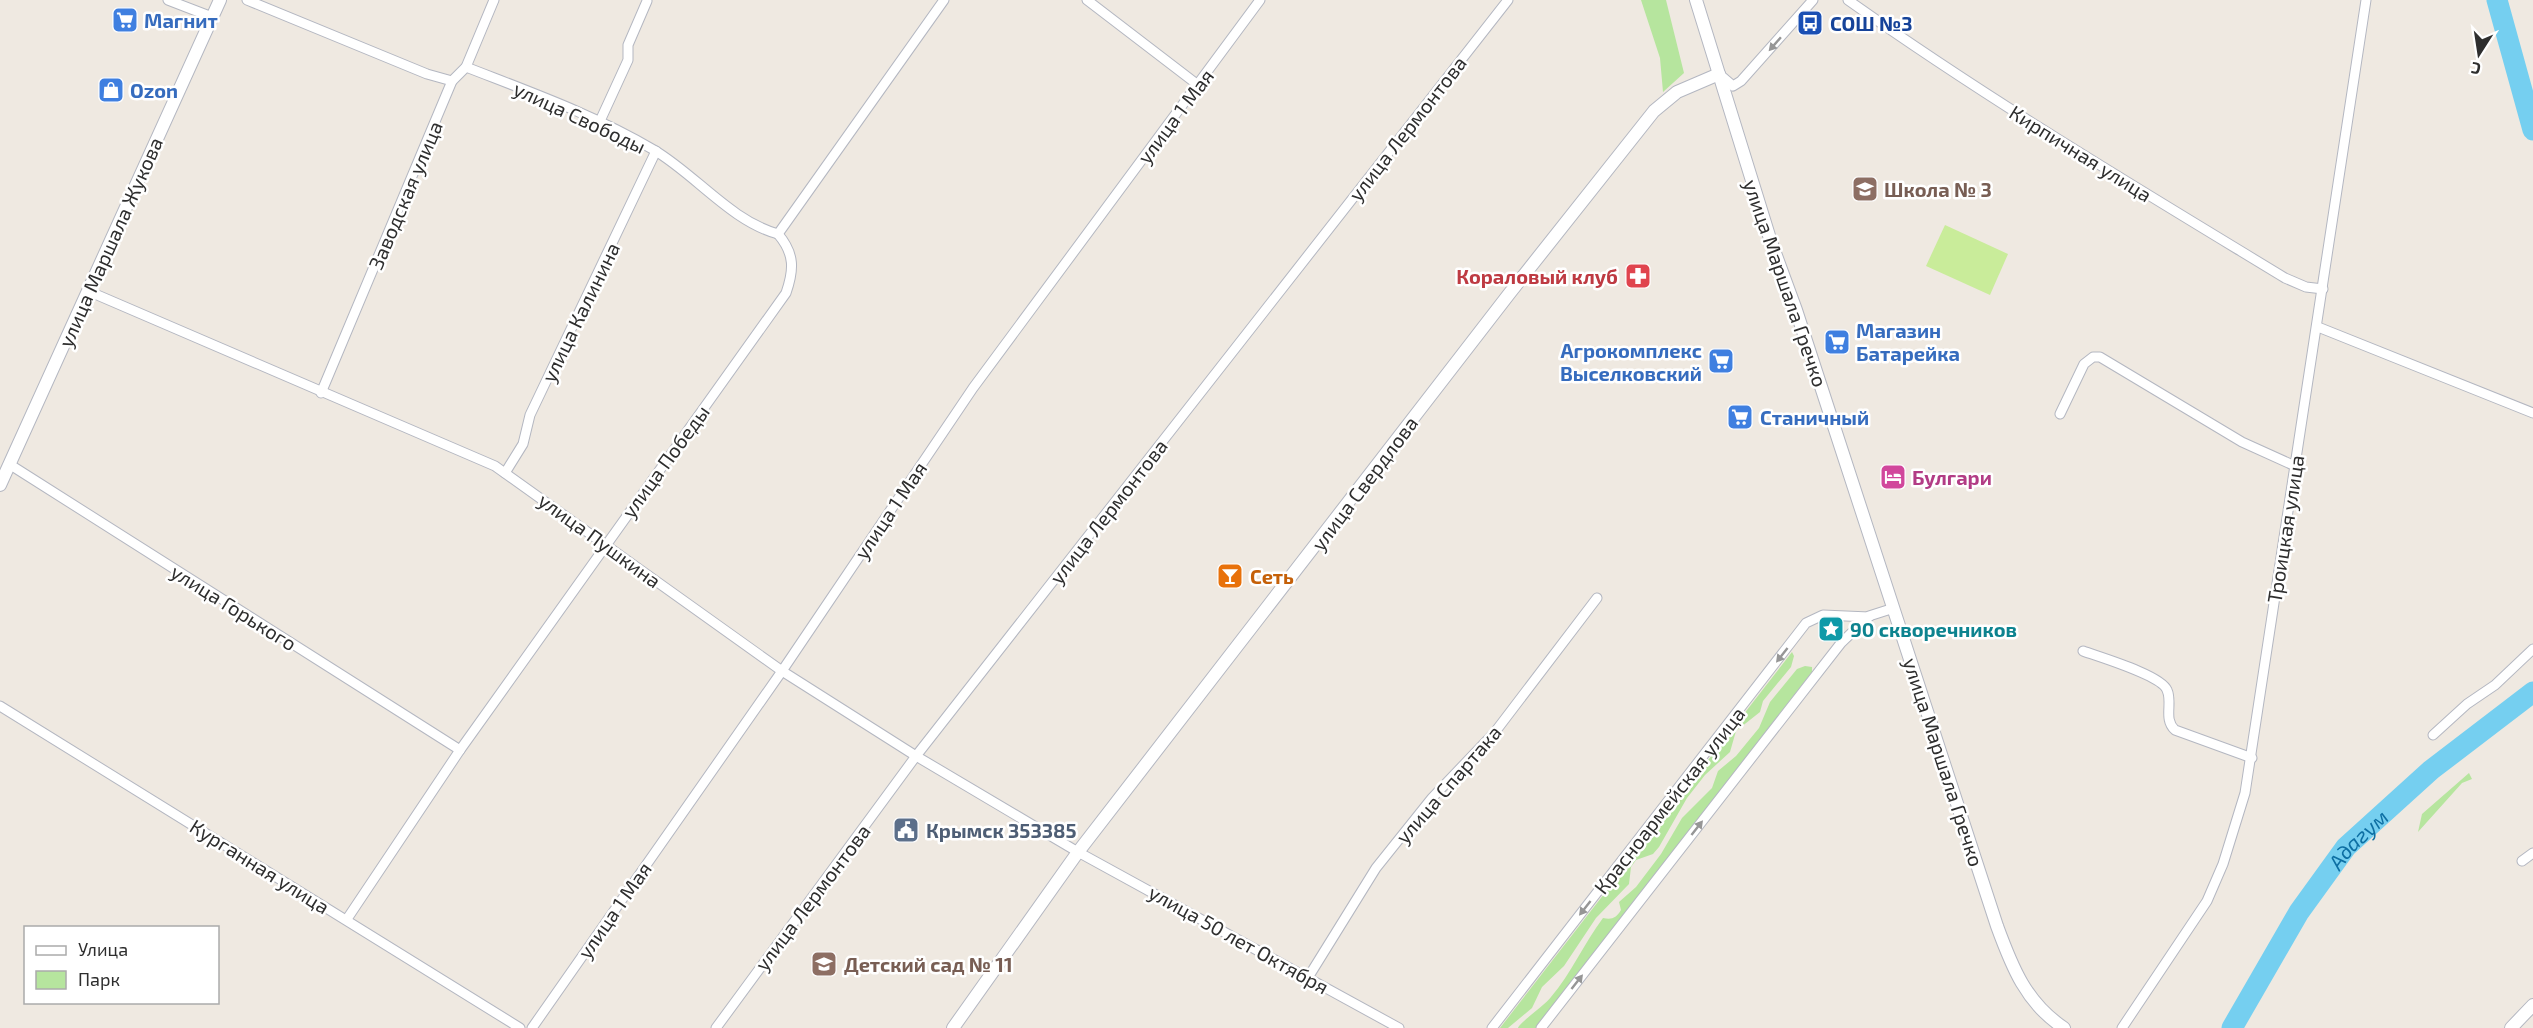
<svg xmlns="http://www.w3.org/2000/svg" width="2533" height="1028" viewBox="0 0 2533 1028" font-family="'Exo 2',sans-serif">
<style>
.green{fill:#b6e59e}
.pitch{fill:#c9ec9a}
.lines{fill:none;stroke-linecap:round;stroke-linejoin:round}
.river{stroke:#75cff0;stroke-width:21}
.minor-casing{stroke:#b4b7c1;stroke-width:11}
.secondary-casing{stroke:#b4b7c1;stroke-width:14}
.minor{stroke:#fff;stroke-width:9}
.secondary{stroke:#fff;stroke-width:12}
.oneway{fill:#969696}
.labels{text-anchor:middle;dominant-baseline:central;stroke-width:5;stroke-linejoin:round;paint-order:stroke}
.shop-label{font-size:20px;font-weight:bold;fill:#366cbe;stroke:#fff;text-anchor:start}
.transit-label{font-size:20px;font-weight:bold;fill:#164399;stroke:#fff;text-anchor:start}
.street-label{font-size:20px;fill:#2e2e2e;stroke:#fff}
.education-label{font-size:20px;font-weight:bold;fill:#785e54;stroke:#fff;text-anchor:start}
.health-label{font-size:20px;font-weight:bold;fill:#be3a42;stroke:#fff;text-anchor:end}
.hotel-label{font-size:20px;font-weight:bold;fill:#b23c85;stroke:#fff;text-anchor:start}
.food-label{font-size:20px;font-weight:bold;fill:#c56008;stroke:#fff;text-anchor:start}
.culture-label{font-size:20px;font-weight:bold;fill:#0d838f;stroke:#fff;text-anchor:start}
.service-label{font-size:20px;font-weight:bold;fill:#4e5e75;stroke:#fff;text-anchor:start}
.water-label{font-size:21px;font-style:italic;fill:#0d6fa3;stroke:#fff}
</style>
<rect width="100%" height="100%" fill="#efe9e1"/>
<g class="green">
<path d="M 1641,0 L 1666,0 L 1684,73 L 1663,92 L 1660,58 Z"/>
<path d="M 1792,652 L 1794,656 L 1791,667 L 1763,701 L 1760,712 L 1736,731 L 1730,752 L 1705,775 L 1687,798 L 1659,847 L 1653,854 L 1636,860 L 1631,867 L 1629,884 L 1596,918 L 1564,966 L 1542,987 L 1532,1008 L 1508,1028 L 1500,1028 Z"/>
<path d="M 1805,666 L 1812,667 L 1812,672 L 1536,1028 L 1518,1028 C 1519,1023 1544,1006 1551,997 C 1571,974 1584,943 1603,918 C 1612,920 1616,918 1621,910 L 1619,902 L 1636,887 L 1661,854 L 1682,818 L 1712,788 L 1718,771 L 1736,756 L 1759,728 L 1770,702 L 1797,669 Z"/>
<path d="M 2469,773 L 2472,779 L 2462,783 L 2418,832 L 2422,814 Z"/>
</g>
<path class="pitch" d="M 1945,225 L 2008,254 L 1990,295 L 1926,266 Z"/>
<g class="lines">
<g class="river">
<path d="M 2497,0 L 2533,130"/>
<path id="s1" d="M 2232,1028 L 2299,912 L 2346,847 L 2431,770 L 2533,692"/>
</g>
<g class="minor-casing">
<g id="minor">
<path d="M 168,0 L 212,17"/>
<path d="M 247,0 L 427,74 L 452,81"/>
<path d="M 1087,0 L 1198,85"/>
<path d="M 1848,0 C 1989,100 2137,188 2285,278 L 2306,287 L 2323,289"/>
<path d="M 466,67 C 530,92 595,115 654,150 C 696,175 731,221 778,234"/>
<path d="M 1719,74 L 1733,86 L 1741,81 L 1813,0"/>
<path d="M 600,121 L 628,60 L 628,45 L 647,1"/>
<path d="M 778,234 L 944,0"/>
<path d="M 88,291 L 495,466 L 782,671 L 916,756 L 1078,852 L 1399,1028"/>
<path d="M 2318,327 L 2533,413"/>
<path d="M 321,393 L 452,81 L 466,67 L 494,0"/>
<path d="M 2060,414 L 2084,364 L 2093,357 L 2100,357 L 2242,442 L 2295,466"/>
<path d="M 9,464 L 460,750"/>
<path d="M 505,473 L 523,444 L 530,415 L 656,151"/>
<path d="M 2083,651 C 2099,657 2161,675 2167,690 C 2173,703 2163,719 2175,730 L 2252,758"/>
<path d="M 0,706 L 520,1028"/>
<path d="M 2433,735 L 2467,704 L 2495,685 L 2533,649"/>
<path d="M 2522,861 L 2533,853"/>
<path d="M 347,919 L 460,750 L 786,293 C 794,270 795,254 778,234"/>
<path d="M 1309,976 L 1376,868 L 1432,798 L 1495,732 L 1597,598"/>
<path d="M 532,1028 L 782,671 L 973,388 L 1260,0"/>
<path d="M 716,1028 L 916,756 L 1508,0"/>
<path d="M 1492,1028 L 1806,623 L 1823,615 L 1869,617"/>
<path d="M 1541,1028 L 1841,643 L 1869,616 L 1894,608"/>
<path d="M 2122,1028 L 2207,901 L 2223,864 L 2245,793 L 2366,0"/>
</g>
</g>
<g class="secondary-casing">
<g id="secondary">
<path d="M 1696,0 L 1771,242 L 1796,310 L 1997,926 C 2012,967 2026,1003 2064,1028"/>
<path d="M 0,485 L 220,0"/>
<path d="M 953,1028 L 1078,852 L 1509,294 L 1654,111 L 1677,92 L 1719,74"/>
<path d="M 2511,1028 L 2533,1005"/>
</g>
</g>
<use href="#minor" class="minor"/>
<use href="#secondary" class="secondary"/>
</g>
<defs><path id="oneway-solid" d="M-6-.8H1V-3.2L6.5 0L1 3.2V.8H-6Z" transform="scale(1.5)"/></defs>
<g class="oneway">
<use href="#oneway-solid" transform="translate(1775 44) rotate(131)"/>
<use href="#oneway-solid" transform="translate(1782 655) rotate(128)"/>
<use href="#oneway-solid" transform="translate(1697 828) rotate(-52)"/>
<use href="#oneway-solid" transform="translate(1585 908) rotate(128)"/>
<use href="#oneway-solid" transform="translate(1577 982) rotate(-52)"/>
</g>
<defs>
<g id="supermarket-square" transform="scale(1.35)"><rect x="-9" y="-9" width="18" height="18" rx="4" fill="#3f7fe0" stroke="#fff"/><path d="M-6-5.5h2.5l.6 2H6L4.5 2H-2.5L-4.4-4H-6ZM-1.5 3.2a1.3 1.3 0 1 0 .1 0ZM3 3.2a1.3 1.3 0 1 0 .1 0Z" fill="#fff"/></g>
<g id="bus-square" transform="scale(1.35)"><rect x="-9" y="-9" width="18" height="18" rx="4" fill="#1a4fb4" stroke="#fff"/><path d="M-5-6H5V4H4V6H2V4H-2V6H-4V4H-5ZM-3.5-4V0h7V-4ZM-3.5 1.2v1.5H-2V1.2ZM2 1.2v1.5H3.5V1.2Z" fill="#fff"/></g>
<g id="shop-square" transform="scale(1.35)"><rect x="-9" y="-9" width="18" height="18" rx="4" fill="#3f7fe0" stroke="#fff"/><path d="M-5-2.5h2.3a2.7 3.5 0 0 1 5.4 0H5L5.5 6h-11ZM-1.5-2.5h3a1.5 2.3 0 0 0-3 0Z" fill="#fff"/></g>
<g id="school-square" transform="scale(1.35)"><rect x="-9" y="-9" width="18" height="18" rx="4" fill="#8d6e63" stroke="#fff"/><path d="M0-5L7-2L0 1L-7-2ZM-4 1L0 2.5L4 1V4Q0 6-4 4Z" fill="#fff"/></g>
<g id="pharmacy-square" transform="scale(1.35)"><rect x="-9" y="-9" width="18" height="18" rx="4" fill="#e0444e" stroke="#fff"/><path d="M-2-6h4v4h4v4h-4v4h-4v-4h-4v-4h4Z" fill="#fff"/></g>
<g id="hotel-square" transform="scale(1.35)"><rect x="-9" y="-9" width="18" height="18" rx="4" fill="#d1479c" stroke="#fff"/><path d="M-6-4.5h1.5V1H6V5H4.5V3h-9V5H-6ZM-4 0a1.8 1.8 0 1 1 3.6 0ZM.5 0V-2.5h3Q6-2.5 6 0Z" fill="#fff"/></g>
<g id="bar-square" transform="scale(1.35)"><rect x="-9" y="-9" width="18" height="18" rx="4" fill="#e8710a" stroke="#fff"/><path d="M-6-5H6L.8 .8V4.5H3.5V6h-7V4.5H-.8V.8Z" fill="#fff"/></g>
<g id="sight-square" transform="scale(1.35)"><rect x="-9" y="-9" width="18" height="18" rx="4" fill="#0f9aa8" stroke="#fff"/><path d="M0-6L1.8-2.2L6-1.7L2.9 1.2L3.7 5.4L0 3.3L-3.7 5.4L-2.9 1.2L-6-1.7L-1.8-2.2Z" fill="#fff"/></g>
<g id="civic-square" transform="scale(1.35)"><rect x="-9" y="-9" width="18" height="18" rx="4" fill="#5c6f8a" stroke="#fff"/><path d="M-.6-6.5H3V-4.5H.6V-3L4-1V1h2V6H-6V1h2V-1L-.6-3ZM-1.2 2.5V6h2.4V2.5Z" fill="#fff"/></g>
</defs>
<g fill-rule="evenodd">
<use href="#supermarket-square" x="125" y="20"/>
<use href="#bus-square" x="1810" y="23"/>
<use href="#shop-square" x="111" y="90"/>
<use href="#school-square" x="1865" y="189"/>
<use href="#pharmacy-square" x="1638" y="276"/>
<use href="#supermarket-square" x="1837" y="342"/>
<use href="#supermarket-square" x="1721" y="361"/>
<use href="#supermarket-square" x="1740" y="417"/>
<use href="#hotel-square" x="1893" y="477"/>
<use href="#bar-square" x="1230" y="576"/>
<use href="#sight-square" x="1831" y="629"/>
<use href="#civic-square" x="906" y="830"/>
<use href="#school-square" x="824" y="964"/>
</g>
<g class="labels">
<g class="shop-label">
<text x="144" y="20">Магнит</text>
<text x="130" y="90">Ozon</text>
<text x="1856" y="330">Магазин<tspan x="1856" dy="23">Батарейка</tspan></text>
<text x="1702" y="350" text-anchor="end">Агрокомплекс<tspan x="1702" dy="23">Выселковский</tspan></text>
<text x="1760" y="417">Станичный</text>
</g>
<g class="transit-label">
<text x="1830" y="23">СОШ №3</text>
</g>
<g class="street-label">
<text transform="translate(1175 116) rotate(-53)">улица 1 Мая</text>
<text transform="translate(580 117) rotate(25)">улица Свободы</text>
<text transform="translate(1407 128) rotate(-52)">улица Лермонтова</text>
<text transform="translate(2081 153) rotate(32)">Кирпичная улица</text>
<text transform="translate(405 195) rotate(-67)">Заводская улица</text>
<text transform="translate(110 242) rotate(-66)">улица Маршала Жукова</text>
<text transform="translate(1786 283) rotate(71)">улица Маршала Гречко</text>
<text transform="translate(580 312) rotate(-64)">улица Калинина</text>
<text transform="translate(665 461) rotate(-54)">улица Победы</text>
<text transform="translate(1364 483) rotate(-53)">улица Свердлова</text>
<text transform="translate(890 510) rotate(-56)">улица 1 Мая</text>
<text transform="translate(1108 511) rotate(-52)">улица Лермонтова</text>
<text transform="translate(2285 529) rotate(-81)">Троицкая улица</text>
<text transform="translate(600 540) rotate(36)">улица Пушкина</text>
<text transform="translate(234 607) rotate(32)">улица Горького</text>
<text transform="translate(1944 762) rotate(72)">улица Маршала Гречко</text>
<text transform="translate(1448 784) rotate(-49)">улица Спартака</text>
<text transform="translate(1669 800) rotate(-52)">Красноармейская улица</text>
<text transform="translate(260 866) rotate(32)">Курганная улица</text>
<text transform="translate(812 897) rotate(-53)">улица Лермонтова</text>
<text transform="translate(614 910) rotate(-55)">улица 1 Мая</text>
<text transform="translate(1239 939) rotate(29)">улица 50 лет Октября</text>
</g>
<g class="education-label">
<text x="1884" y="189">Школа № 3</text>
<text x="844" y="964">Детский сад № 11</text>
</g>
<g class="health-label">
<text x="1618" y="276">Кораловый клуб</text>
</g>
<g class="hotel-label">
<text x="1912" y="477">Булгари</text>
</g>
<g class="food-label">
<text x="1250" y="576">Сеть</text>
</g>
<g class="culture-label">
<text x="1850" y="629">90 скворечников</text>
</g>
<g class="service-label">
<text x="926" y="830">Крымск 353385</text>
</g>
<g class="water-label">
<text stroke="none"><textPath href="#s1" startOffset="228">Адагум</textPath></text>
</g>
</g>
<rect x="24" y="926" width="195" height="78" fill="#ffffff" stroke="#ababab" stroke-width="1.5"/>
<rect x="36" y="946" width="30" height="9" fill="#ffffff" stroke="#ababab" stroke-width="1.5"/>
<text x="78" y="956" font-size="18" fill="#2e2e2e">Улица</text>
<rect x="36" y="971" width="30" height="18" fill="#b6e59e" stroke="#ababab" stroke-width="1.5"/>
<text x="78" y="986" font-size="18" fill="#2e2e2e">Парк</text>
<g transform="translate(2479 54) rotate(192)" stroke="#ffffff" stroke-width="4.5" paint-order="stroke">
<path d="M0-4.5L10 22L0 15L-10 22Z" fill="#2e2e2e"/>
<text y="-9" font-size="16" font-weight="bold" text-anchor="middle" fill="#2e2e2e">С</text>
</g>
</svg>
